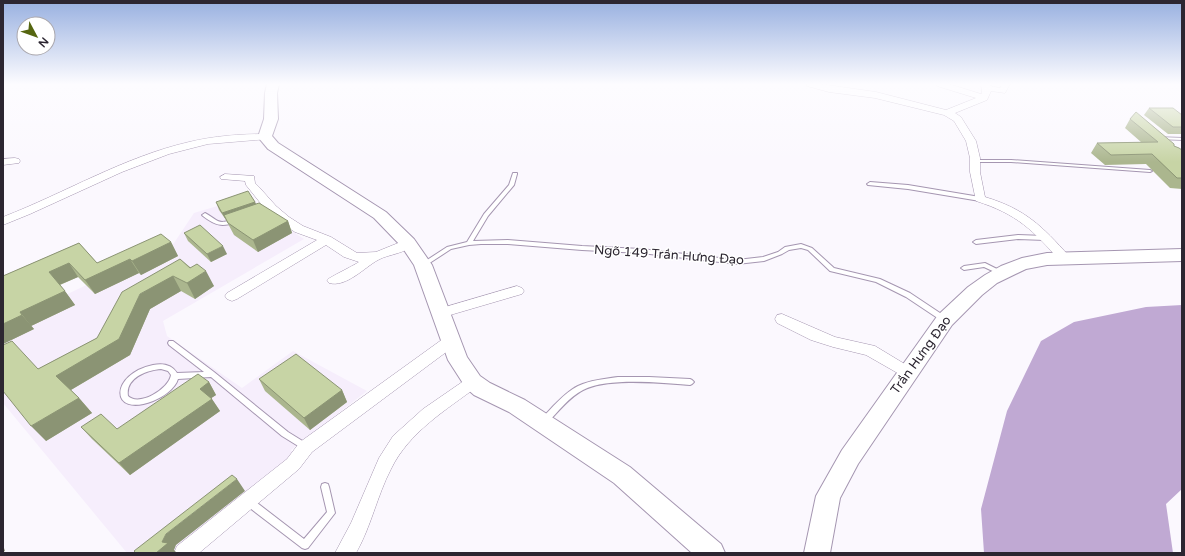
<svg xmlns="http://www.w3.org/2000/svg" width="1185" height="556" viewBox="0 0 1185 556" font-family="'Varela Round',sans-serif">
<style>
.built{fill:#f6eefc}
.water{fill:#c0a9d3}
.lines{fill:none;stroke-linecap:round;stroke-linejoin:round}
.lane-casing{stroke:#a596b1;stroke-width:2}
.street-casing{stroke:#a596b1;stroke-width:1}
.secondary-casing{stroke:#a596b1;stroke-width:2}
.lane{fill:#fff;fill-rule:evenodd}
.street{fill:#fff;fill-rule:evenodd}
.secondary{fill:#fff;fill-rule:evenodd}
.wall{fill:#abb68e}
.shaded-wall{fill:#8b9474}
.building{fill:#c7d4a5;stroke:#8b9474}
.labels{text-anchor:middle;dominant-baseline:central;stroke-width:3;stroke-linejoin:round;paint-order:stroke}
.street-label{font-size:13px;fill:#2c2631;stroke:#fff}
</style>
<rect width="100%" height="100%" fill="#fbf8fe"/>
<path class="built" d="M 251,196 L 266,214 L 304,239 L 163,321 L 167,336 L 242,388 L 293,351 L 367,391 L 291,450 L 296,458 L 183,553 L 127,553 L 3,403 L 3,325 L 174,243 L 194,213 Z"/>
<path class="water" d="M 1182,305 L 1182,489 L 1166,504 L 1173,553 L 984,553 L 981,509 L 1007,411 L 1041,341 L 1074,322 L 1146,307 Z"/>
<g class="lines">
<g class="lane-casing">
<g id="lane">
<path d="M 1158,137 L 1182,138 L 1182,140 L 1160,139 L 1158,139 Z"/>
<path d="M 974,160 L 1011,160 L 1150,170 L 1152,171 L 1150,172 L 1011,162 L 974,162 Z"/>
<path d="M 513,173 L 517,173 L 517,174 L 514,185 L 488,216 L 473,241 L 508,240 L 582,246 L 641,249 L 737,260 L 763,257 L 778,252 L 785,247 L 801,244 L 812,248 L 834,268 L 880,279 L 910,293 L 946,317 L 947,319 L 946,321 L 942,321 L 906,297 L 876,282 L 830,271 L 808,250 L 801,248 L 789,250 L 782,254 L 764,261 L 737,264 L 641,253 L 582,250 L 508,244 L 481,244 L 469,245 L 451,249 L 425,266 L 421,266 L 420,265 L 421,264 L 447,247 L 467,242 L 484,214 L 509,185 Z"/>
<path d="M 870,182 L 908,185 L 980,197 L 983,199 L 980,201 L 908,189 L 868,185 L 867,184 Z"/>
<path d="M 205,213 C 220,221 216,225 235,219 L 238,221 L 237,222 C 222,227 216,226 203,216 L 202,215 Z"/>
<path d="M 1018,235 L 1045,236 L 1048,238 L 1045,240 L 1018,239 L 976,244 L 973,242 L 976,240 Z"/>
<path d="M 985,263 L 1003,272 L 1004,273 L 1001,275 L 999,274 L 984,267 L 964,270 L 961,268 L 964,266 Z"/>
<path d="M 169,341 L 173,341 L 214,372 L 288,432 L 309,445 L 310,447 L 309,449 L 306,450 L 303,449 L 282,436 L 211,377 L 178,379 C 175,389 163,397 153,401 C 109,418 110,374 153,365 C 163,363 172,365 177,373 L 204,372 L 169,345 L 168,343 ZM 161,369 L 168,371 L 171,375 C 169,389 139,407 128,396 C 125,378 147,370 161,369 Z"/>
<path d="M 618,377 L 649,377 L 690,379 L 692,380 L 694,382 L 692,384 L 690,385 C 662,383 608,377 583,390 C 569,397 558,412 547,423 L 544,424 L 541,423 L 540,421 L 541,419 C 552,408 564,393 578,386 C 591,380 604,379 618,377 Z"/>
<path d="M 325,483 L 328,484 L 329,487 L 335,513 L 308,548 L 305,549 L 302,548 L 246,505 L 245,502 L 246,499 L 249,498 L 252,499 L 304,539 L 327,512 L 321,487 L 322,484 Z"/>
</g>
</g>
<g class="street-casing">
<g id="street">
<path d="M 806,84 L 820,84 L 876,92 L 946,110 L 976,98 L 937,86 L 936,84 L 949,84 L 981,94 L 982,93 L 981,84 L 989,84 L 990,86 L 1000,88 L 1002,84 L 1010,84 L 1005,93 L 991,91 L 987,100 L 955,113 L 961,117 L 976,141 L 980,158 L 980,172 L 985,197 C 1025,209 1042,226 1069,256 L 1071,259 L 1069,262 L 1061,262 C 1033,230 1017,214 976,201 L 970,172 L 970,158 L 966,141 L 954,121 L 944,115 L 875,98 L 829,92 L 807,86 Z"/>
<path d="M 265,134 L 270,137 L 268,139 L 208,144 L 169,154 L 122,172 L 30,214 L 3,225 L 3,217 C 65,193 124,157 189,142 C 214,136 240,134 265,134 Z"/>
<path d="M 15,158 L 19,159 L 20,161 L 19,163 L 3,165 L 3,159 Z"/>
<path d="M 225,174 L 254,176 L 255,183 L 259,187 L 276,206 L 289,217 L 303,226 L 331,237 L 357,253 L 376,252 L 408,239 L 412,240 L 414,243 C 407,254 388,254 378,260 C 365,267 346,288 329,283 L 327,280 C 330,277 353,266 359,262 L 344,257 L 326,245 L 237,299 L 232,301 L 227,299 L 225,296 L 227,293 L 317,240 L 295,232 L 280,222 L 262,205 L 246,185 L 245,181 L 221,179 L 220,177 Z"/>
<path d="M 517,286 L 522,288 L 524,291 L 522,294 L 440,318 L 435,316 L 433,313 L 435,310 Z"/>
<path d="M 782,314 L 835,337 L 875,346 L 913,369 L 916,373 L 913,377 L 908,379 L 866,355 L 833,347 L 811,340 L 777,323 L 775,319 L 777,315 Z"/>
<path d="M 452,335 L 457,336 L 459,340 L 457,344 L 312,452 L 299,469 L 199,553 L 174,553 L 177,546 L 287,459 L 300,442 L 447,336 Z"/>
<path d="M 473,376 L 478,378 L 481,382 L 478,386 C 446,410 409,432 391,469 C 377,496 371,527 356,553 L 335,553 L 351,523 L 379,458 L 393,436 L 423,409 L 468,378 Z"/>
</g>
</g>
<g class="secondary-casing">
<g id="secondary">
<path d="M 267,84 L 279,84 L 277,93 L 278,119 L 272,136 L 278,143 L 386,212 L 414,239 L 432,265 L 467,357 L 480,376 L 490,383 L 525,400 L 630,467 L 721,544 L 725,553 L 692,553 L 614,483 L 509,412 L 474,395 L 466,388 L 448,360 L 414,265 L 402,247 L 374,218 L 268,149 L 258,137 L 264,119 L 265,93 Z"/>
<path d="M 1182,249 L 1182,261 L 1047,265 L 1026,269 L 997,283 L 982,295 L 952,325 L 858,464 L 840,498 L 830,553 L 804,553 L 816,496 L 842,450 L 938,315 L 968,287 L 985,275 L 1001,266 L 1022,258 L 1047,253 Z"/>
</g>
</g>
<use href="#lane" class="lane"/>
<use href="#street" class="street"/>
<use href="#secondary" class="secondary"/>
</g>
<g class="wall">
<path d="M 1149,108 L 1182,115 L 1182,134 L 1168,134 L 1144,115 Z"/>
<path d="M 1130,119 L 1174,146 L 1182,150 L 1182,189 L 1170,188 L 1146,164 L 1105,165 L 1091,153 L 1097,143 L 1141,142 L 1125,128 Z"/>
<path d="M 216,202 L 255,202 L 256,204 L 288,221 L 292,233 L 258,252 L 234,235 L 226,220 L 219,210 Z"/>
<path d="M 184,233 L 227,254 L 211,262 L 188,241 Z"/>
<path d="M 171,242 L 178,256 L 141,275 L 139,273 L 95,294 L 78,277 L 60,285 L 75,305 L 31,326 L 34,329 L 3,344 L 3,276 L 79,243 L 97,263 Z"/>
<path d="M 180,259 L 214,286 L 195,299 L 181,291 L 150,309 L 130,355 L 71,390 L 79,398 L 92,413 L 46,441 L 38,369 L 97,338 Z"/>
<path d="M 259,379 L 342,390 L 347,402 L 310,430 L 265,391 Z"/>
<path d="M 209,382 L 216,395 L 211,398 L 220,411 L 130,475 L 92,439 L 81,427 L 117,429 Z"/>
</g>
<g class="shaded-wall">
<path d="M 255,202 L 258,210 L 224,215 L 226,220 L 222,213 Z"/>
<path d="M 288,221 L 292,233 L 258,252 L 253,240 Z"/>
<path d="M 171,242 L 178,256 L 141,275 L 132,261 Z"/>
<path d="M 223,246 L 227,254 L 211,262 L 207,254 Z"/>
<path d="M 130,259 L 139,273 L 95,294 L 85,280 Z"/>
<path d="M 69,263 L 78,277 L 59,285 L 49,272 Z"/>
<path d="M 206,271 L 214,286 L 195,299 L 187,283 Z"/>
<path d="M 173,276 L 181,291 L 150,309 L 130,355 L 69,391 L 56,376 L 119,339 L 140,294 Z"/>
<path d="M 65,291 L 75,305 L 31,326 L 20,312 Z"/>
<path d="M 22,315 L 34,329 L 3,344 L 3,324 Z"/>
<path d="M 209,382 L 216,395 L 207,401 L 200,389 Z"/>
<path d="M 342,390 L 347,402 L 310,430 L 304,418 Z"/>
<path d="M 79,398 L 92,413 L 46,441 L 31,426 Z"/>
<path d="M 212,399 L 220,411 L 130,475 L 119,463 Z"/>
<path d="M 237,479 L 245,491 L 176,545 L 174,550 L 177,553 L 156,553 L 166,534 Z"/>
<path d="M 3,545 L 5,551 L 3,552 Z"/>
</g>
<g class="building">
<path d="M 1149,108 L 1173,108 L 1182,115 L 1182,127 L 1173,127 Z"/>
<path d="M 1136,112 L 1174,144 L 1174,146 L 1179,148 L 1182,150 L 1182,178 L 1177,178 L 1152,154 L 1111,155 L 1097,143 L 1158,142 L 1130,119 Z"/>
<path d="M 248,191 L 255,202 L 222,213 L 216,202 Z"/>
<path d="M 259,203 L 288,221 L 253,240 L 228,223 L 224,215 Z"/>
<path d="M 200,225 L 223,246 L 207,254 L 184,233 Z"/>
<path d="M 161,234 L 171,242 L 132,261 L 130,259 L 85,280 L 69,263 L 49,272 L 65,291 L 20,312 L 22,315 L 3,324 L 3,276 L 79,243 L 97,263 Z"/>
<path d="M 180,259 L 190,268 L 197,264 L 206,271 L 187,283 L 173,276 L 140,294 L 119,339 L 56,376 L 79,398 L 31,426 L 3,391 L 3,345 L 12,341 L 38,369 L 97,338 L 122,292 Z"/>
<path d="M 296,354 L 342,390 L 304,418 L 259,379 Z"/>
<path d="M 198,374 L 209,382 L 200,389 L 212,399 L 119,463 L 81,427 L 101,414 L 117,429 Z"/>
<path d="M 232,475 L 237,479 L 166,534 L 162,542 L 168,543 L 156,553 L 136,553 L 134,551 Z"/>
</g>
<linearGradient id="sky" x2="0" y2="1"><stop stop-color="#98b0e0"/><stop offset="0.52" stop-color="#fdfcff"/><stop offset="1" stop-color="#fdfcff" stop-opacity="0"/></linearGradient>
<rect width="1185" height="162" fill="url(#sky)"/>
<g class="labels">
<g class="street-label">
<text transform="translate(669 255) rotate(4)">Ngõ 149 Trần Hưng Đạo</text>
<text transform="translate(921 355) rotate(-54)">Trần Hưng Đạo</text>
</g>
</g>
<rect width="1185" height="556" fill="none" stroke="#2c2631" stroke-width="8"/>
<g transform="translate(36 36) rotate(131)"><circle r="19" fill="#ffffff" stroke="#aba8ad"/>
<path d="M0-3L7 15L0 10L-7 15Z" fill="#556610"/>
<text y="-6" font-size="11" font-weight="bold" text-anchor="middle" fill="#2c2631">N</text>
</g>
</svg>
